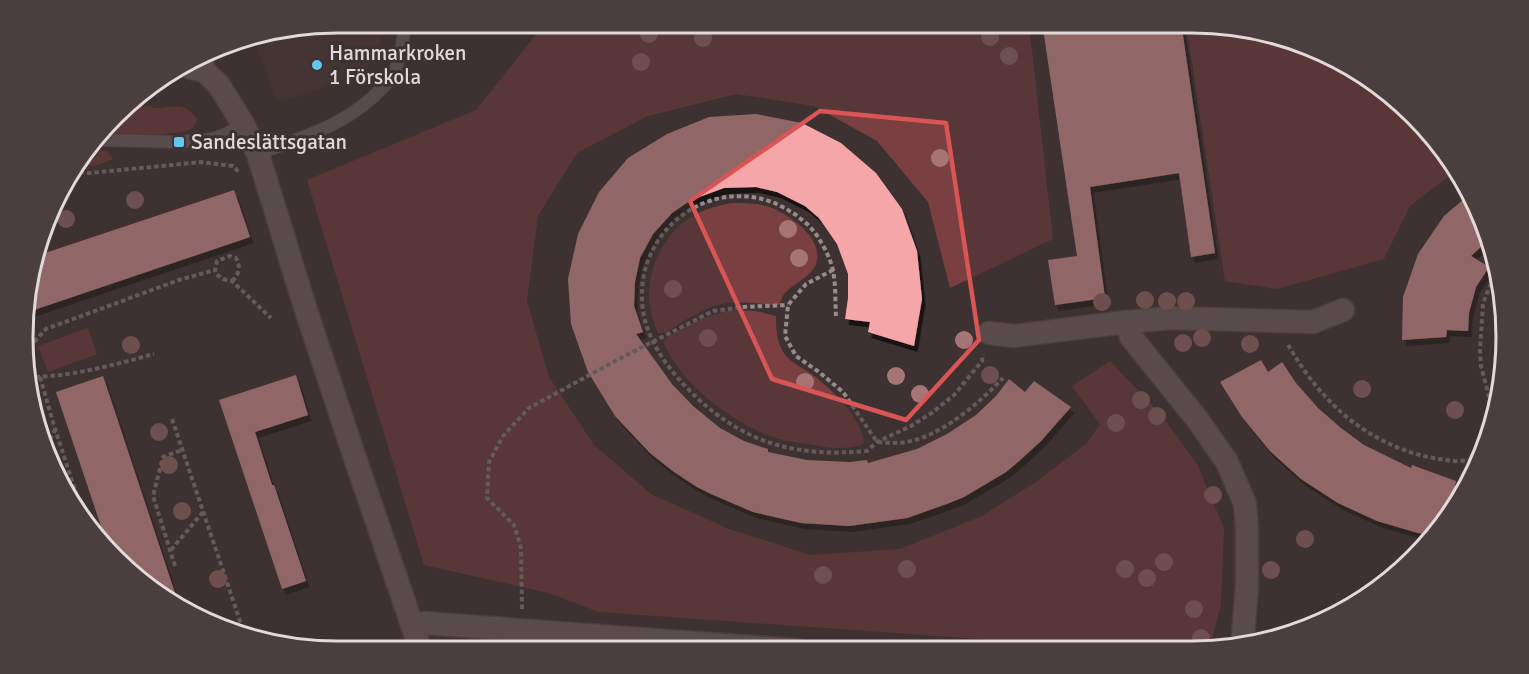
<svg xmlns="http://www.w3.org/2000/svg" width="1529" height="674" viewBox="0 0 1529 674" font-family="Signika,sans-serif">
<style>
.built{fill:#4d3939}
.green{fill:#7a3f41}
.building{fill:#f4a6a8;filter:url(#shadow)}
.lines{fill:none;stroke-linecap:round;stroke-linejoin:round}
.service-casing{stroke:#5a4f4f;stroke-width:14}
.minor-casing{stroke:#5a4f4f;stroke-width:25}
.tertiary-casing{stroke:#5a4f4f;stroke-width:31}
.path{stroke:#968b8b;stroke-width:4;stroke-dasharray:4.5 3;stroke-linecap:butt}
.service{stroke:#7b6c6c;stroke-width:12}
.minor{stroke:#7b6c6c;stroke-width:22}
.tertiary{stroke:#7b6c6c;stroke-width:28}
.tree{fill:#a77475}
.marked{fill:none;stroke:#d95454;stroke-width:4.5;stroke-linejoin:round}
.poi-dot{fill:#64c5ee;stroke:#3e3131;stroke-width:2}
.labels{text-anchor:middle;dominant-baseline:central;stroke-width:6;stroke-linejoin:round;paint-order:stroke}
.poi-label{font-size:21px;fill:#e2d9d9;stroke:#3e3131;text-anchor:start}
.rim{fill:none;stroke:#e2d9d9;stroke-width:3}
</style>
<defs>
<filter id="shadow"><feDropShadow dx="3.5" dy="6" stdDeviation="0" flood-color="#0009"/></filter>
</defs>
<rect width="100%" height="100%" fill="#3e3131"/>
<path class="built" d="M 337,23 L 379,23 L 381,55 L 358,75 L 278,103 L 253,36 Z"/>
<g class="green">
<path d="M 545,23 L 1029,23 L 1053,239 L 950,288 L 928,202 L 877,141 L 814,106 L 736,94 L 648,116 L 577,153 L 538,216 L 527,301 L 549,377 L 594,445 L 651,494 L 729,529 L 811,555 L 900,549 L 982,516 L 1036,482 L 1087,443 L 1100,424 L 1072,386 L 1110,361 L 1162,416 L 1197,464 L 1224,528 L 1221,605 L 1209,649 L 1078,646 L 599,612 L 549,593 L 424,565 L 307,180 L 476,110 Z"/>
<path d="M 1186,23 L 1293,39 L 1400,101 L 1454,172 L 1410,206 L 1384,259 L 1277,289 L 1225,281 Z"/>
<path d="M 151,105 L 153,108 C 175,109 181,99 197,119 L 194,127 L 184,132 L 143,136 L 102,134 L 122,110 Z"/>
<path d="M 103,150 L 108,152 L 113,159 L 95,166 L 78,164 L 88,151 Z"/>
<path d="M 732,203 C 745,203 758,203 770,207 C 791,215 829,242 814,268 C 807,279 793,284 785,293 C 782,296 781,301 779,305 C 759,304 737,300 717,305 C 707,308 697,314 687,319 C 678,324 668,334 658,333 C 651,317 647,299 650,282 C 654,253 673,224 701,212 C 711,207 722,205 732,203 Z"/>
<path d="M 732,310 L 756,311 L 776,316 C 776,329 777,345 786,356 C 793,364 805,369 813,375 C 834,391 860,416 864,442 L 862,445 C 845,450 825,448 807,444 C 798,443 789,441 780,439 C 736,427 680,384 663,341 C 681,327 710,314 732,310 Z"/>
<path d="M 88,328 L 97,354 L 48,372 L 38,346 Z"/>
</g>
<g class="building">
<path d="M 1042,22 L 1181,22 L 1215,253 L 1191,257 L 1179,173 L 1090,187 L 1105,298 L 1055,305 L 1048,260 L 1077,256 Z"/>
<path d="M 756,114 L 802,123 L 841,143 L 876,173 L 902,209 L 917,251 L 922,299 L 914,346 L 868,332 L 870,322 L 845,319 L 848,298 L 848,274 L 837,244 L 819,218 L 805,206 L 777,192 L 756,187 L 724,188 L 691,200 L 672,213 L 653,234 L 640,258 L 635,282 L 634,306 L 643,332 L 636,334 L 672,384 L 693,406 L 720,428 L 744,441 L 768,449 L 768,452 L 807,460 L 850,462 L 867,460 L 868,463 L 917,449 L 947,434 L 976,415 L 996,396 L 1009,379 L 1025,392 L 1034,381 L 1071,407 L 1041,441 L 1018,462 L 1006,472 L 964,497 L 944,505 L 907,518 L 849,526 L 801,523 L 753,512 L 711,494 L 697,487 L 674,472 L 650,453 L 615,416 L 588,372 L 571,324 L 568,279 L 578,234 L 599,192 L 628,158 L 667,134 L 709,117 Z"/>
<path d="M 234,190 L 250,237 L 28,312 L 28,276 L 36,256 Z"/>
<path d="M 1471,193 L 1474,198 L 1486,242 L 1471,256 L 1489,267 L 1476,287 L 1469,313 L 1468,331 L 1447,330 L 1446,337 L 1402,340 L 1403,297 L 1418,254 L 1444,216 Z"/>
<path d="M 1261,360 L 1268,372 L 1282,362 L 1296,383 L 1318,408 L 1341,428 L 1364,445 L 1411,468 L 1412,465 L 1456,481 L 1454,490 L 1462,491 L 1442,528 L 1435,535 L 1418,533 L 1377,521 L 1338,503 L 1301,479 L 1270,451 L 1242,417 L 1220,382 Z"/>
<path d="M 296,375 L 308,415 L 255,432 L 272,485 L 274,485 L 306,581 L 282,589 L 219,400 Z"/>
<path d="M 103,376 L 178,602 L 130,574 L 108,547 L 56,392 Z"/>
</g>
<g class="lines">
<g class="service-casing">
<g id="service">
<path d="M 97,140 L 179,142 L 212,139 L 226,134 L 243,124"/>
<path d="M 258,154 C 303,137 350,124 383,87 C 386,84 390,80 392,76 C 400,64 404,37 404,23"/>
<path d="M 547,651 L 550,634"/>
</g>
</g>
<g class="minor-casing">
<g id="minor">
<path d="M 202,59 L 200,67 L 219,85 L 243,124 L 258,154 L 305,307 L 353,452 L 421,651"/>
<path d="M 1126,322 L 1131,337 L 1197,419 L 1227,462 L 1245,504 L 1247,529 L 1247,586 L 1242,647"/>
<path d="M 989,333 L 1014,336 L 1126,322 L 1171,318 L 1313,322 L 1343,310"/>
<path d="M 413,627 L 424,623 C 548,633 672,641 796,650"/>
</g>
</g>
<g class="tertiary-casing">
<path id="tertiary" d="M 192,65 L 200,67"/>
</g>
<g class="path">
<path d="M 72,171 L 90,173 L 201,162 L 233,166 L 239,172"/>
<path d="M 833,270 L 806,284 L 788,305 L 785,336 L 796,356 L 819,372 L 843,392 L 877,442 C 890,443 902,444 915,440 C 947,431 980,402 1003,378"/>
<path d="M 232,281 C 239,275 241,266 236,258 L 230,256 L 217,261 L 215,270 L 216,274 L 223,279 L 232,281 L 271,318"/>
<path d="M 836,316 C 835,302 836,285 833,271 C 831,258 819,236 810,227 C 806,222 800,219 796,215 C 788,210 780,205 772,202 C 706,178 639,231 642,299 C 643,338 669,371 696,397 C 748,445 797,457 867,451 L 877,442 L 911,426 L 933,412 L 954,395 L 982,361 L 983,354"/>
<path d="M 1288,345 C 1299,363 1311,382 1326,397 C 1356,431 1401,455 1446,460 C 1456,462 1467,460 1478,460"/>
<path d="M 28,346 L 33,343 L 46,329 L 179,280 L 215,270"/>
<path d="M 28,377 C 71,377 113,365 154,354"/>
<path d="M 40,377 L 55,429 L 84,517"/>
<path d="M 1493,412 L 1481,366 L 1480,351 L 1483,303 L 1491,284 L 1496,278"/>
<path d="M 172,419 L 245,636"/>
<path d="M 46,446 L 55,430"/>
<path d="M 171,550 L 203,512"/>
<path d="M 175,566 L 153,496 L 163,457 L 182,450"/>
<path d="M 522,609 L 521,548 L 514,525 L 487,498 L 489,462 L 503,436 L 529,408 L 619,359 L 713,311 L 743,307 L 788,305"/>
</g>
<use href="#service" class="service"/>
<use href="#minor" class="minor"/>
<use href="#tertiary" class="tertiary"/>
</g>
<g class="tree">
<circle cx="649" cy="34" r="9"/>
<circle cx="990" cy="37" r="9"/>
<circle cx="703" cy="38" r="9"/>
<circle cx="1009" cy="56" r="9"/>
<circle cx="641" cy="62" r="9"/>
<circle cx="940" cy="158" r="9"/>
<circle cx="135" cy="200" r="9"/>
<circle cx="66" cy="219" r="9"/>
<circle cx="788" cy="229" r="9"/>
<circle cx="799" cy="258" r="9"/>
<circle cx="673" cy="289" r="9"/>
<circle cx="1145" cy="300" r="9"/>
<circle cx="1167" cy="301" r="9"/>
<circle cx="1186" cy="301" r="9"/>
<circle cx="1102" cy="302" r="9"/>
<circle cx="708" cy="338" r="9"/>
<circle cx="1202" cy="338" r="9"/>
<circle cx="964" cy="340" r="9"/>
<circle cx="1183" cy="343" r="9"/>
<circle cx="1250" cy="344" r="9"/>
<circle cx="131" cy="345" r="9"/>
<circle cx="990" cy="375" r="9"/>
<circle cx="896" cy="376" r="9"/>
<circle cx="805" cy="382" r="9"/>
<circle cx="1362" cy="389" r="9"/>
<circle cx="920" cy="394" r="9"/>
<circle cx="1141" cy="400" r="9"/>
<circle cx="1455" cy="410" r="9"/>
<circle cx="1157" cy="416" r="9"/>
<circle cx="1116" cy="423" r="9"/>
<circle cx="159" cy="432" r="9"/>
<circle cx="169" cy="465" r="9"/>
<circle cx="1213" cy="495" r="9"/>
<circle cx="182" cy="511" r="9"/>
<circle cx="1305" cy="539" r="9"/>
<circle cx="1164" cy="562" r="9"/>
<circle cx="907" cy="569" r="9"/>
<circle cx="1125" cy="569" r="9"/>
<circle cx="1271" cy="570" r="9"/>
<circle cx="823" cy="575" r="9"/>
<circle cx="1147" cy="578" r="9"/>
<circle cx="218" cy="579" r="9"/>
<circle cx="1194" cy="609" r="9"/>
<circle cx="1201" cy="638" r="9"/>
</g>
<path d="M0 0H1529V674H0ZM 820,111 L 946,123 L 979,340 L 906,420 L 772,379 L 690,201 Z" fill="#3e3131" fill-opacity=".55" fill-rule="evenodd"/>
<path class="marked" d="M 820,111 L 946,123 L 979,340 L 906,420 L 772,379 L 690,201 Z"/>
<g class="poi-dot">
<circle cx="317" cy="65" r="6"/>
<rect x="173" y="136" width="12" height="12" rx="3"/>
</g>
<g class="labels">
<g class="poi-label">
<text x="329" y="53">Hammarkroken<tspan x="329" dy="24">1 Förskola</tspan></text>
<text x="191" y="142">Sandeslättsgatan</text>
</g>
</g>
<path d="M0 0H1529V674H0ZM337 33H1192A304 304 0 0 1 1496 337V337A304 304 0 0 1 1192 641H337A304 304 0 0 1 33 337V337A304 304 0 0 1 337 33Z" fill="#4b3e3e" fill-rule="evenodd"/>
<path class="rim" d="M337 33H1192A304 304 0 0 1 1496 337V337A304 304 0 0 1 1192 641H337A304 304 0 0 1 33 337V337A304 304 0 0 1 337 33Z"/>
</svg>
